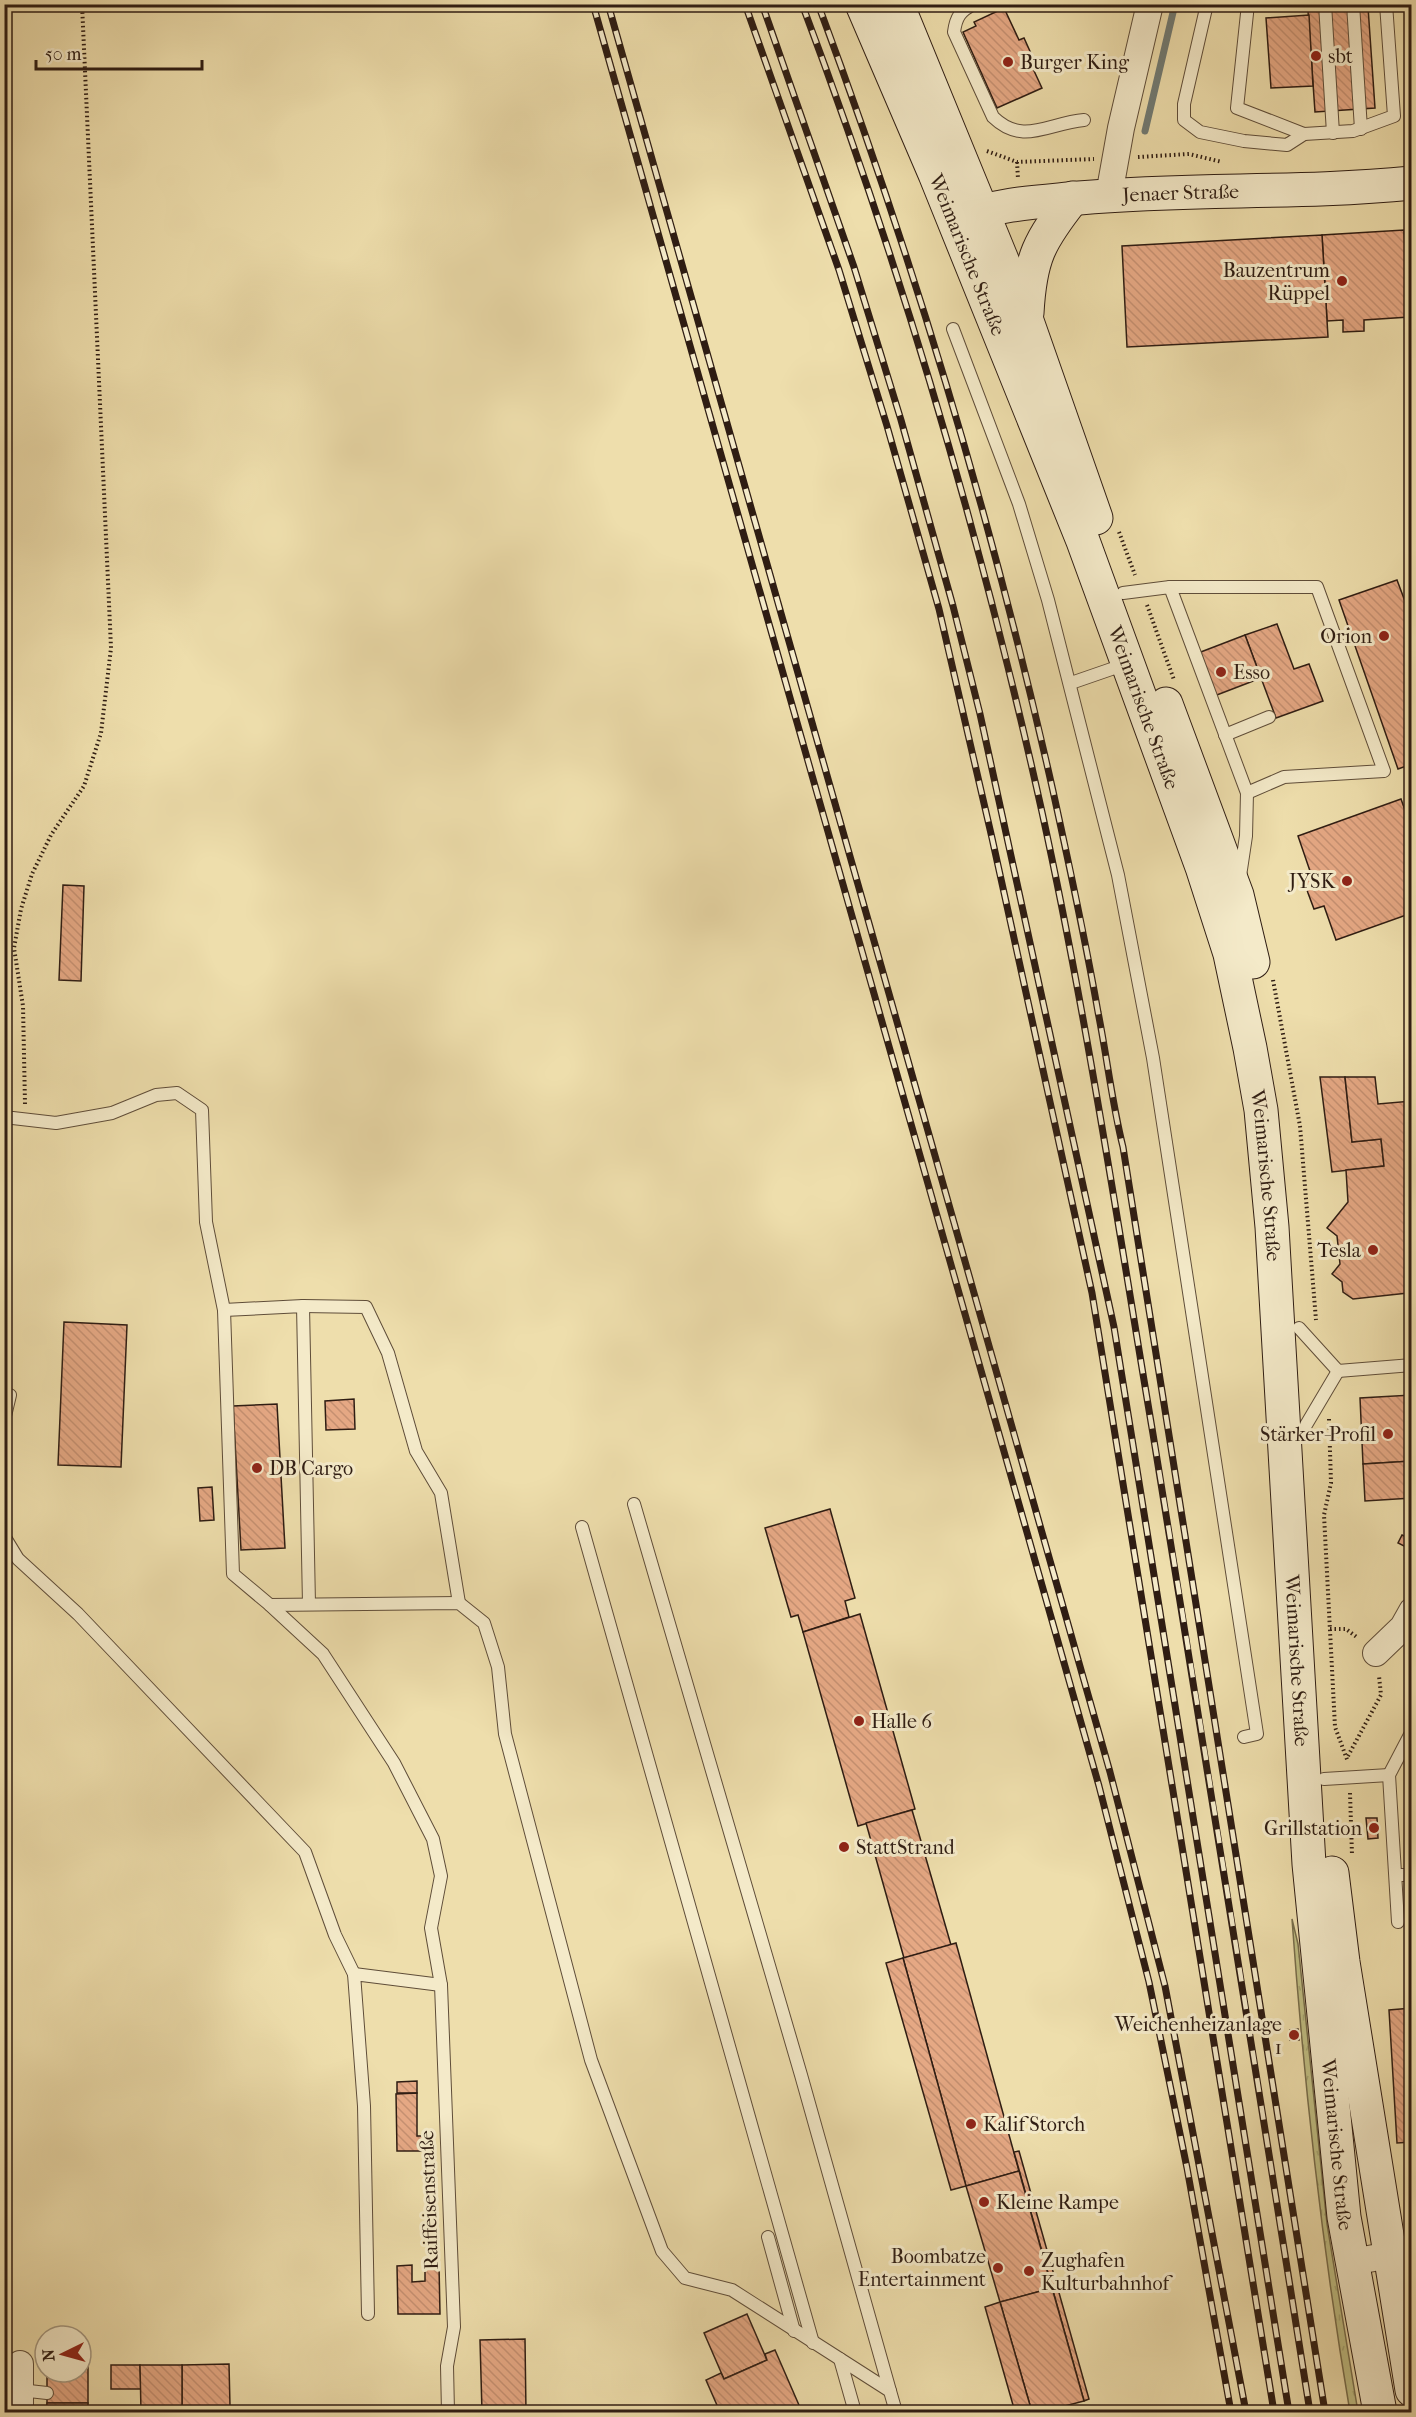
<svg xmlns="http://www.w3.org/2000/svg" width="1416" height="2417" viewBox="0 0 1416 2417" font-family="'IM FELL French Canon',serif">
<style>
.grass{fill:url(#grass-tufts);stroke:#786e4c;stroke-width:1.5}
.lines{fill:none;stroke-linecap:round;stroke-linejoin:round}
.stream{stroke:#717b74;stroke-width:7}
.building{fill:url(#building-back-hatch);stroke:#2f1d13;stroke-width:1.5}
.lane-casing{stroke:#5f4d39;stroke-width:14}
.street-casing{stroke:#5f4d39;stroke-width:28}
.secondary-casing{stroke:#2f1d13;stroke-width:35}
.path{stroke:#2f1d13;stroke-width:4;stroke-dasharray:1.5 3;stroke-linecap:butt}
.lane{stroke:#f4eac9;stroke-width:12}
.street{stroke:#f4eac9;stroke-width:26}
.secondary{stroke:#f4eac9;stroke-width:33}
.rail-casing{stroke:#2f1d13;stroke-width:7}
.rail{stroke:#f4eac9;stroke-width:4.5;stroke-dasharray:14;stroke-linecap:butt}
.poi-dot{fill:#8f2418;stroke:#f4eac9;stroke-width:2}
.labels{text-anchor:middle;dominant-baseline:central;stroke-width:6;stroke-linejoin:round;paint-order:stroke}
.poi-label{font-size:20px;fill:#2f1d13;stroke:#f4eac9;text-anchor:start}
.street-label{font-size:20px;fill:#2f1d13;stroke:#f4eac9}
</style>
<defs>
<pattern id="grass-tufts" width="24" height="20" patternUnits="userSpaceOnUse" patternTransform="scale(1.5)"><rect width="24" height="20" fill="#c0bf84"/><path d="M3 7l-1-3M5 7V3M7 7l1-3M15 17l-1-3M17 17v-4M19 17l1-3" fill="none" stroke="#a5a471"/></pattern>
<pattern id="building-back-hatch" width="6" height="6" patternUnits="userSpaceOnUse" patternTransform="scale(1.5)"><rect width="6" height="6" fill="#e5a884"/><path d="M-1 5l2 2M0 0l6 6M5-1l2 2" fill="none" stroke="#c59071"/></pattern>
</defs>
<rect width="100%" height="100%" fill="#eedeac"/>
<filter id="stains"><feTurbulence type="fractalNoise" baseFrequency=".00333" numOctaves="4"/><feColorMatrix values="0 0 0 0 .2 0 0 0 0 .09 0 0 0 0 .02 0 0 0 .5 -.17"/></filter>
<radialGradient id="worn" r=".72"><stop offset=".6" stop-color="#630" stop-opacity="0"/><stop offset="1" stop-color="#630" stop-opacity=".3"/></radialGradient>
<path class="grass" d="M 1292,1919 L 1298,1944 L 1327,2224 L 1358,2412 L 1350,2412 C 1322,2248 1304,2085 1292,1919 Z"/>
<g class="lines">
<path class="stream" d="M 1145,131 L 1175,4"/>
</g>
<g class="building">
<path d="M 1368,7 L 1375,108 L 1315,112 L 1308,11 Z"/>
<path d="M 1004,8 L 1019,40 L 1024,38 L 1033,58 L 1029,60 L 1042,88 L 997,108 L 963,32 L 976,26 L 974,22 Z"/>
<path d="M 1309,15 L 1313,86 L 1271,88 L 1266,18 Z"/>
<path d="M 1404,230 L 1409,317 L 1364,320 L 1364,331 L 1343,332 L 1343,320 L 1327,321 L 1322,235 Z"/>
<path d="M 1322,235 L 1328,337 L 1127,347 L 1122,246 Z"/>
<path d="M 1397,580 L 1412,620 L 1412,764 L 1398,769 L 1339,600 Z"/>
<path d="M 1277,624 L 1294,669 L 1309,664 L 1323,701 L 1276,718 L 1245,635 Z"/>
<path d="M 1245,635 L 1261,678 L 1209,698 L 1193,655 Z"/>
<path d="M 1401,799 L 1412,830 L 1412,913 L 1336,940 L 1324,906 L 1314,909 L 1308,893 L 1302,874 L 1310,871 L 1298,836 Z"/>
<path d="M 63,885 L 84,886 L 81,981 L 59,980 Z"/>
<path d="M 1320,1077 L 1345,1077 L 1352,1142 L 1381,1139 L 1384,1166 L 1332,1172 Z"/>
<path d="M 1345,1077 L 1375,1077 L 1378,1104 L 1412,1101 L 1412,1213 L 1409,1213 L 1412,1289 L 1408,1293 L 1353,1299 L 1343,1292 L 1342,1282 L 1332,1274 L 1340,1264 L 1337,1236 L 1327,1228 L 1348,1202 L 1346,1170 L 1384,1166 L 1381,1139 L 1352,1142 Z"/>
<path d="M 64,1322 L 127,1325 L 121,1467 L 58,1465 Z"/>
<path d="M 1412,1395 L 1412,1461 L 1363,1464 L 1360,1398 Z"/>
<path d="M 354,1399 L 355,1429 L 326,1430 L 325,1401 Z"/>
<path d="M 277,1404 L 285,1548 L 241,1550 L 233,1406 Z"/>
<path d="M 1412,1461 L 1412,1498 L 1365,1501 L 1363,1464 Z"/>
<path d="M 212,1487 L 214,1520 L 200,1521 L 198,1488 Z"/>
<path d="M 830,1509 L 855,1598 L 845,1601 L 849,1617 L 803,1632 L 798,1615 L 791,1617 L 765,1528 Z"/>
<path d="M 1402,1535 L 1412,1540 L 1412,1550 L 1398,1543 Z"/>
<path d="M 860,1614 L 915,1809 L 858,1826 L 803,1632 Z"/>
<path d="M 912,1810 L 951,1945 L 904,1958 L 866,1823 Z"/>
<path d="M 1366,1818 L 1377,1818 L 1378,1838 L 1368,1839 Z"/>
<path d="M 956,1943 L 1019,2171 L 966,2186 L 903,1958 Z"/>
<path d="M 903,1958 L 966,2186 L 951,2190 L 886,1963 Z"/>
<path d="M 1412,2008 L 1412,2142 L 1397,2143 L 1389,2010 Z"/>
<path d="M 1298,2029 L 1299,2040 L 1290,2040 L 1290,2030 Z"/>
<path d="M 417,2081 L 417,2093 L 397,2093 L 397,2082 Z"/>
<path d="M 417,2093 L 417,2136 L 433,2136 L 434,2151 L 397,2151 L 396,2094 Z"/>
<path d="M 1019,2151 L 1089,2399 L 1084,2401 L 1014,2152 Z"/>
<path d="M 1019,2171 L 1052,2288 L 1000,2302 L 966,2186 Z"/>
<path d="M 412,2265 L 412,2282 L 425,2281 L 425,2265 L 439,2265 L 440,2314 L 398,2314 L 397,2266 Z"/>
<path d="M 1052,2288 L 1084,2401 L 1042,2412 L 1032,2412 L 1000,2302 Z"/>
<path d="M 1000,2302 L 1032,2412 L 1015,2412 L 985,2307 Z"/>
<path d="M 747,2314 L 767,2360 L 724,2379 L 704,2333 Z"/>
<path d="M 525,2339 L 526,2412 L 482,2412 L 480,2340 Z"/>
<rect x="81" y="2347" width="7" height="18"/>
<path d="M 775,2350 L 802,2412 L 720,2412 L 706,2380 L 721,2373 L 724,2379 L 767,2360 L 765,2354 Z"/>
<path d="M 229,2364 L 230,2406 L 182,2407 L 182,2365 Z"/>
<path d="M 81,2365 L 88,2365 L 88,2403 L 47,2403 L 47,2372 L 81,2372 Z"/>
<path d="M 111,2365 L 140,2365 L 141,2389 L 111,2389 Z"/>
<path d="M 140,2365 L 182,2365 L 182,2412 L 141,2412 Z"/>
<path d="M 47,2403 L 88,2403 L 88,2412 L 46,2412 Z"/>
<path d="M 230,2406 L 230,2412 L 182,2412 L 182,2407 Z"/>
</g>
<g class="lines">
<g class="lane-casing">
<g id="lane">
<path d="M 974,4 C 960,11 956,17 954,32 L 993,117 C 1023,146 1048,123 1084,120"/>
<path d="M 1207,4 L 1184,104 L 1184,120 L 1200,132 L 1244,141 L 1287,145 L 1304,134"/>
<path d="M 1248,4 L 1237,108 L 1304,134 L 1353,131 L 1394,116 L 1386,4"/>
<path d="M 1325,4 L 1333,133"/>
<path d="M 1353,4 L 1361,129"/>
<path d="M 953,329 L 1019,504 L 1048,600 L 1118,875 L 1153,1058 L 1257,1734 L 1244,1737"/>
<path d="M 1170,587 L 1317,587 L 1384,771 L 1284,777 L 1247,793"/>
<path d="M 1123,593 L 1170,587 L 1247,793 L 1246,836 L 1240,876"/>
<path d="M 1071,683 L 1126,664"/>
<path d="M 1225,735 L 1269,717"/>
<path d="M 4,1117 L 56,1123 L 112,1113 L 156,1095 L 177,1093 L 202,1110 L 206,1222 L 224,1310 L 233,1574 L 270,1605 L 459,1603 L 484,1623 L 498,1667 L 505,1734 L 591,2060 L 662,2251 L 685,2278 L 732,2290 L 890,2391 L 896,2412"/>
<path d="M 303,1306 L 366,1307 L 388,1353 L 416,1451 L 441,1493 L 459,1603"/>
<path d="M 224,1310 L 303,1306 L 309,1604"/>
<path d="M 1299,1328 L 1338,1371 L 1412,1365"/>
<path d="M 4,1420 L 10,1395"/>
<path d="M 1306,1425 L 1338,1371"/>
<path d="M 634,1504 L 801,2075 L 890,2391"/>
<path d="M 582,1527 L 813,2343"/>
<path d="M 4,1536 L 18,1559 L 78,1614 L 305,1852 L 335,1935 L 354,1974"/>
<path d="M 270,1605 L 323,1654 L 394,1763 L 433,1839 L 441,1876 L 431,1928 L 441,1985 L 454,2327 L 447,2366 L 448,2412"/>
<path d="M 1324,1779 L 1389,1775"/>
<path d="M 1396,1875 L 1412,1875"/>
<path d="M 1398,1922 L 1389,1775 L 1412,1731"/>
<path d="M 768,2237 L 794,2331"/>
<path d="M 368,2314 L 364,2106 L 354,1974 L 441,1985"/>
<path d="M 840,2359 L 855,2412"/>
<path d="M 20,2390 L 47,2393"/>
</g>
</g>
<g class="street-casing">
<g id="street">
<path d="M 1109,195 L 1121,128 L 1150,4"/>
<path d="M 1376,1653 L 1403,1627 L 1412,1611"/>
<path d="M 1352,2262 L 1412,2251"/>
<path d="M 20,2412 L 20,2364"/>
</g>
</g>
<g class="secondary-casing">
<g id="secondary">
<path id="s1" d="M 862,4 L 935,174 L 1083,541 L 1202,867 L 1230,954 L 1250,1048 L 1261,1110 L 1272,1227 L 1309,1864 L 1344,2217 L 1380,2412"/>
<path d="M 897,4 L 1027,321 L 1096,518"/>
<path id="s2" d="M 963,218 C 1001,203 1039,202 1079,198 C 1190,188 1301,194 1412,183"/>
<path d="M 1027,313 C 1030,258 1039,241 1073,198"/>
<path d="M 1166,704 L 1237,895 L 1253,962"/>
<path d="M 1332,1873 L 1343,1962 L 1412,2390"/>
</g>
</g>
<g class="path">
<path d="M 987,151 L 1017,162 L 1094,159"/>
<path d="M 1138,157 L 1189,154 L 1222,162"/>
<path d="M 1017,162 L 1018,179"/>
<path d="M 1119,532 L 1135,575"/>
<path d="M 1147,605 L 1174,680"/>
<path d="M 1273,980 L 1300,1126 L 1316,1320"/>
<path d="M 25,1104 L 23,1006 L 14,948 L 21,909 L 32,874 L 51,835 L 84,786 L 101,733 L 111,648 L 82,4"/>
<path d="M 1329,1419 L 1331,1483 L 1324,1515 L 1335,1727 L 1348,1762"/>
<path d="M 1330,1629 L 1346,1629 L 1358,1638"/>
<path d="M 1348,1756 L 1381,1695 L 1379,1676"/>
<path d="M 1350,1793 L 1352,1855"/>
</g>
<use href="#lane" class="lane"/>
<use href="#street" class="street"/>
<use href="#secondary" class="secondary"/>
<g class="rail-casing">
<g id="rail">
<path d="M 593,4 L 1099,1786 L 1149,1982 L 1187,2168 L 1231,2412"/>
<path d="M 608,4 L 1110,1772 L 1165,1986 L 1246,2412"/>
<path d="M 745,4 L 839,270 L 887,426 L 939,609 L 992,838 L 1092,1293 L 1274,2412"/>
<path d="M 762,4 L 854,267 L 901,420 L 953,606 L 980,714 L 1114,1327 L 1289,2412"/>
<path d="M 802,4 C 901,267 981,537 1042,812 C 1087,1018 1118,1226 1153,1434 C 1207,1760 1258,2086 1310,2412"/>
<path d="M 818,4 C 914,261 993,524 1053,791 C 1069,864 1085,938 1098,1012 C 1107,1057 1112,1103 1123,1147 L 1325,2412"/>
</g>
</g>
<use href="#rail" class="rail"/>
</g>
<g class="poi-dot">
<circle cx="1316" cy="56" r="6"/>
<circle cx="1008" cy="62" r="6"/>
<circle cx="1342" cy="281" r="6"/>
<circle cx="1384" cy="636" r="6"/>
<circle cx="1221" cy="672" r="6"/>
<circle cx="1347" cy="881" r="6"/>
<circle cx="1373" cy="1250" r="6"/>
<circle cx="1388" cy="1434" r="6"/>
<circle cx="257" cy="1468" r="6"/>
<circle cx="859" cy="1721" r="6"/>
<circle cx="1374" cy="1828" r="6"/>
<circle cx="844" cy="1847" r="6"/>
<circle cx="1294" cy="2035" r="6"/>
<circle cx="971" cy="2124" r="6"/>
<circle cx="984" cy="2202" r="6"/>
<circle cx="998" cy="2268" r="6"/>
<circle cx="1029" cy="2271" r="6"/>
</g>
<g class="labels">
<g class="poi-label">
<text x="1328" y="56">sbt</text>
<text x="1020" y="62">Burger King</text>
<text x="1330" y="270" text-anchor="end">Bauzentrum<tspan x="1330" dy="23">Rüppel</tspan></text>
<text x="1372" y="636" text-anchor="end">Orion</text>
<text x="1233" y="672">Esso</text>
<text x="1335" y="881" text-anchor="end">JYSK</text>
<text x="1361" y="1250" text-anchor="end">Tesla</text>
<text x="1376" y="1434" text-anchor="end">Stärker-Profil</text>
<text x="269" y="1468">DB Cargo</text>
<text x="871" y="1721">Halle 6</text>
<text x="1362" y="1828" text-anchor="end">Grillstation</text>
<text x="856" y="1847">StattStrand</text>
<text x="1282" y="2024" text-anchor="end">Weichenheizanlage<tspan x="1282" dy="23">1</tspan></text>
<text x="983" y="2124">Kalif Storch</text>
<text x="996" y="2202">Kleine Rampe</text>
<text x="986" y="2256" text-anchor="end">Boombatze<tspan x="986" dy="23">Entertainment</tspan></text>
<text x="1041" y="2260">Zughafen<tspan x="1041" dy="23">Kulturbahnhof</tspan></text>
</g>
<g class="street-label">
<text stroke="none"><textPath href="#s2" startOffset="220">Jenaer Straße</textPath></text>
<text stroke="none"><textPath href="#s1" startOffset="272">Weimarische Straße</textPath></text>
<text stroke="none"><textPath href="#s1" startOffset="758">Weimarische Straße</textPath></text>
<text stroke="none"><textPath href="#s1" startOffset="1244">Weimarische Straße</textPath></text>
<text stroke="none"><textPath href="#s1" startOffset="1730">Weimarische Straße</textPath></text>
<text stroke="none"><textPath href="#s1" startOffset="2216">Weimarische Straße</textPath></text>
<text transform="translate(429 2200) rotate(-92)">Raiffeisenstraße</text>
</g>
</g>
<rect width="1416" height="2417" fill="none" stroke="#eedeac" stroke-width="24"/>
<rect x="6" y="6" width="1404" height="2405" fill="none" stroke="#2f1d13" stroke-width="3"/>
<rect x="12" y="12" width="1392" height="2393" fill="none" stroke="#2f1d13" stroke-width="1.5"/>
<g transform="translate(63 2354) rotate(265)"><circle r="28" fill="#f4eac9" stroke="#a59880" stroke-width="1.5"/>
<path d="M0-4.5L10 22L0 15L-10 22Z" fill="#8f2418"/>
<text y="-9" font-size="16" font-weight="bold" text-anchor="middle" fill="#2f1d13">N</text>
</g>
<path d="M36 60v9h166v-9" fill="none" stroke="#2f1d13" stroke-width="3"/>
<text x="45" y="60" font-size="18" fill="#2f1d13" stroke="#f4eac9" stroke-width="4.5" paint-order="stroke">50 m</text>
<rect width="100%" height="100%" filter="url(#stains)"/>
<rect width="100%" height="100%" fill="url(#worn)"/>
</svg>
